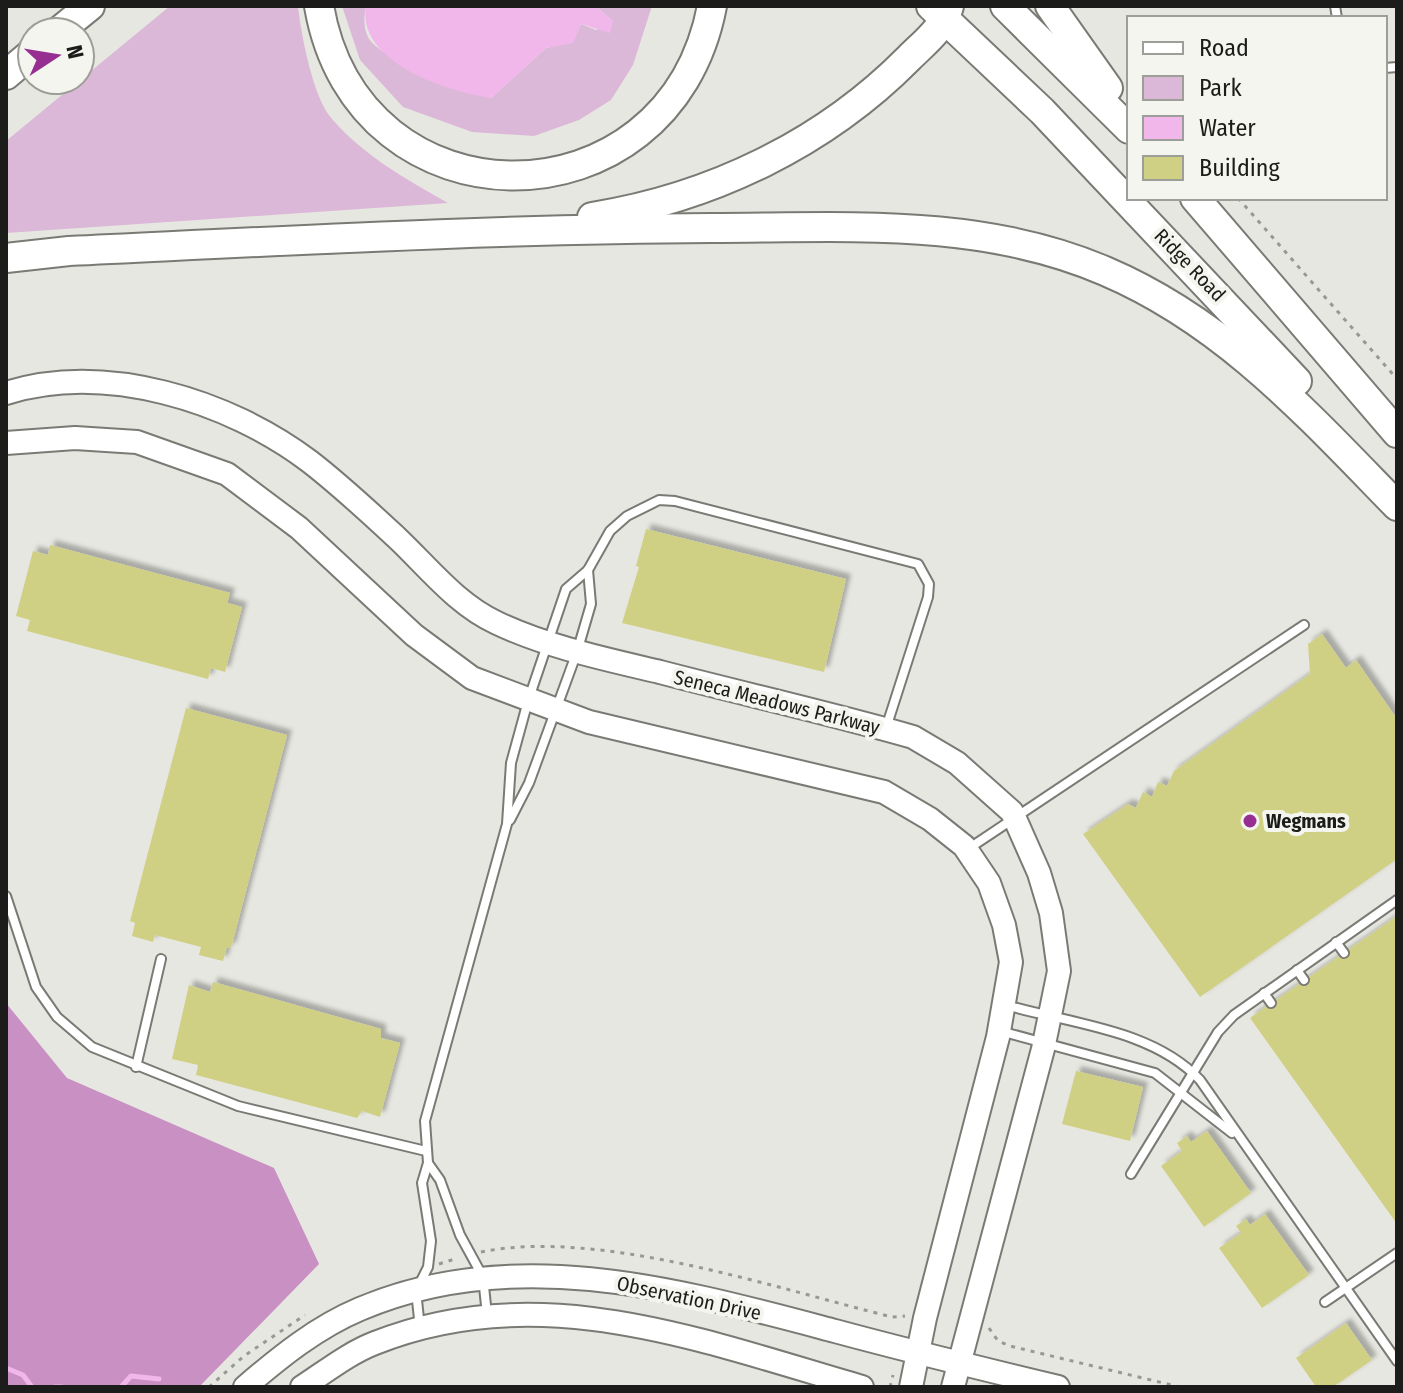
<svg xmlns="http://www.w3.org/2000/svg" width="1403" height="1393" viewBox="0 0 1403 1393" font-family="'Fira Sans Condensed',sans-serif">
<style>
.green{fill:#dbb8d7}
.forest{fill:#c890c3}
.water{fill:#f1b7eb}
.lines{fill:none;stroke-linecap:round;stroke-linejoin:round}
.stream{stroke:#f1b7eb;stroke-width:5}
.building{fill:#d0d085;filter:url(#shadow)}
.lane-casing{stroke:#7a7a75;stroke-width:12}
.secondary-casing{stroke:#7a7a75;stroke-width:26}
.highway-casing{stroke:#7a7a75;stroke-width:32}
.path{stroke:#989894;stroke-width:3;stroke-dasharray:4 6;stroke-linecap:butt}
.lane{stroke:#fff;stroke-width:8}
.secondary{stroke:#fff;stroke-width:22}
.highway{stroke:#fff;stroke-width:28}
.poi-dot{fill:#972f93;stroke:#f4f5ee;stroke-width:3}
.labels{text-anchor:middle;dominant-baseline:central;stroke-width:8;stroke-linejoin:round;paint-order:stroke}
.street-label{font-size:20px;fill:#1c1c1a;stroke:#f4f5ee}
.poi-label{font-size:20px;font-weight:bold;fill:#1c1c1a;stroke:#f4f5ee;text-anchor:start}
</style>
<defs>
<filter id="shadow"><feDropShadow dx="5" dy="-5" stdDeviation="2" flood-color="#0004"/></filter>
</defs>
<rect width="100%" height="100%" fill="#e7e7e1"/>
<g class="green">
<path d="M 170,6 L 298,6 C 301,34 313,98 332,119 C 364,156 406,179 448,203 L 6,233 L 6,141 Z"/>
<path d="M 342,6 L 366,6 C 364,16 363,27 368,37 C 380,61 465,87 491,98 L 546,48 L 573,42 L 581,24 L 596,30 L 613,21 L 595,6 L 652,6 L 633,65 L 611,100 L 579,120 L 534,136 L 472,132 L 403,107 L 360,60 Z"/>
</g>
<path class="forest" d="M 6,1003 L 67,1078 L 274,1168 L 319,1264 L 199,1387 L 6,1387 Z"/>
<path class="water" d="M 366,6 L 595,6 L 613,21 L 610,33 L 581,24 L 573,43 L 546,48 L 491,98 C 448,92 356,62 366,6 Z"/>
<g class="lines">
<g class="stream">
<path d="M 6,1368 L 23,1375 L 32,1387"/>
<path d="M 55,1387 L 62,1387"/>
<path d="M 121,1387 L 131,1376 L 159,1379"/>
</g>
</g>
<g class="building">
<path d="M 646,529 L 846,579 L 824,672 L 622,623 L 639,567 L 636,566 Z"/>
<path d="M 50,545 L 230,593 L 227,603 L 242,607 L 225,672 L 211,668 L 208,679 L 27,631 L 30,620 L 16,616 L 33,551 L 48,555 Z"/>
<path d="M 1322,634 L 1346,668 L 1356,660 L 1397,719 L 1397,859 L 1200,997 L 1083,834 L 1128,804 L 1136,808 L 1143,792 L 1152,797 L 1158,782 L 1167,786 L 1174,771 L 1310,674 L 1308,644 Z"/>
<path d="M 186,708 L 287,735 L 231,948 L 227,947 L 223,961 L 199,955 L 201,947 L 155,935 L 153,942 L 132,936 L 135,923 L 130,921 Z"/>
<path d="M 1397,916 L 1397,1224 L 1250,1018 Z"/>
<path d="M 213,982 L 381,1029 L 381,1038 L 400,1043 L 380,1117 L 362,1111 L 357,1118 L 196,1075 L 198,1065 L 172,1059 L 189,985 L 210,992 Z"/>
<path d="M 1076,1071 L 1143,1087 L 1130,1141 L 1062,1124 Z"/>
<path d="M 1207,1131 L 1251,1193 L 1204,1227 L 1161,1166 L 1182,1151 L 1177,1143 L 1187,1136 L 1191,1142 Z"/>
<path d="M 1265,1214 L 1309,1275 L 1262,1308 L 1219,1248 L 1241,1233 L 1236,1226 L 1246,1219 L 1250,1225 Z"/>
<path d="M 1346,1323 L 1372,1360 L 1333,1387 L 1316,1387 L 1296,1358 Z"/>
</g>
<g class="lines">
<g class="lane-casing">
<g id="lane">
<path d="M 1335,6 L 1337,18"/>
<path d="M 1385,68 L 1397,67"/>
<path d="M 510,820 L 529,783 L 577,652 L 591,604 L 588,570"/>
<path d="M 968,849 L 1304,625"/>
<path d="M 6,896 L 36,987 L 57,1017 L 92,1047 L 238,1106 L 426,1151"/>
<path d="M 1336,942 L 1344,953"/>
<path d="M 1297,970 L 1304,980"/>
<path d="M 1264,993 L 1271,1003"/>
<path d="M 1006,1005 C 1071,1024 1152,1029 1200,1080 L 1397,1361"/>
<path d="M 1000,1031 L 1155,1073 L 1232,1133"/>
<path d="M 136,1067 L 161,959"/>
<path d="M 428,1163 L 425,1121 L 507,824 L 511,763 L 528,701 L 566,589 L 588,570 L 610,531 L 627,516 L 659,500 L 675,501 L 918,564 L 929,584 L 928,597 L 886,728"/>
<path d="M 1131,1174 L 1218,1032 L 1234,1015 L 1397,900"/>
<path d="M 1325,1302 L 1397,1253"/>
<path d="M 420,1328 L 416,1291 L 428,1267 L 431,1241 L 422,1183 L 428,1163 L 440,1180 L 460,1235 L 483,1277 L 487,1315"/>
</g>
</g>
<g class="secondary-casing">
<g id="secondary">
<path d="M 6,393 C 105,362 228,400 309,461 C 339,484 368,511 396,537 C 428,567 456,604 497,623 C 548,647 605,659 660,672 C 744,694 829,713 913,737 L 957,763 L 1012,812 L 1039,873 L 1051,913 L 1059,971 L 1043,1049 L 953,1387"/>
<path d="M 6,443 L 75,438 L 137,442 L 227,474 L 299,528 L 414,635 L 472,678 L 589,722 L 884,792 L 930,819 L 964,846 L 989,883 L 1004,925 L 1011,962 L 998,1037 L 925,1318 L 911,1387"/>
<path d="M 245,1387 C 280,1357 317,1327 360,1309 C 515,1243 680,1290 835,1331 C 909,1351 983,1369 1058,1387"/>
<path d="M 302,1387 C 325,1372 349,1353 375,1343 C 540,1277 702,1341 862,1387"/>
</g>
</g>
<g class="highway-casing">
<g id="highway">
<path d="M 319,6 C 358,232 669,232 712,6"/>
<path d="M 931,6 L 1042,111 L 1297,381"/>
<path d="M 1005,6 L 1129,129"/>
<path d="M 1050,6 L 1108,88"/>
<path d="M 58,32 L 90,6"/>
<path d="M 6,75 L 32,53"/>
<path d="M 1195,198 L 1397,433"/>
<path d="M 592,217 C 711,198 824,144 909,58 C 925,42 944,28 949,6"/>
<path d="M 6,258 L 69,251 C 283,241 496,229 711,228 C 843,228 980,217 1105,271 C 1225,322 1308,415 1397,506"/>
</g>
</g>
<g class="path">
<path d="M 1238,198 L 1397,379"/>
<path d="M 481,1252 C 599,1228 774,1288 892,1317 L 905,1316"/>
<path d="M 439,1264 L 458,1258"/>
<path d="M 989,1328 L 998,1341 L 1010,1346 L 1180,1387"/>
<path d="M 209,1387 L 244,1356 L 305,1315"/>
<path d="M 890,1387 L 893,1375"/>
</g>
<use href="#lane" class="lane"/>
<use href="#secondary" class="secondary"/>
<use href="#highway" class="highway"/>
</g>
<circle class="poi-dot" cx="1250" cy="821" r="8"/>
<g class="labels">
<g class="street-label">
<text transform="translate(1190 265) rotate(46)">Ridge Road</text>
<text transform="translate(777 702) rotate(14)">Seneca Meadows Parkway</text>
<text transform="translate(689 1298) rotate(12)">Observation Drive</text>
</g>
<g class="poi-label">
<text x="1266" y="821">Wegmans</text>
</g>
</g>
<rect width="1403" height="1393" fill="none" stroke="#1c1c1a" stroke-width="16"/>
<rect x="1127" y="16" width="260" height="184" fill="#f4f5ee" stroke="#9e9e99" stroke-width="2"/>
<rect x="1143" y="42" width="40" height="12" fill="#ffffff" stroke="#9e9e99" stroke-width="2"/>
<text x="1199" y="56" font-size="24" fill="#1c1c1a">Road</text>
<rect x="1143" y="76" width="40" height="24" fill="#dbb8d7" stroke="#9e9e99" stroke-width="2"/>
<text x="1199" y="96" font-size="24" fill="#1c1c1a">Park</text>
<rect x="1143" y="116" width="40" height="24" fill="#f1b7eb" stroke="#9e9e99" stroke-width="2"/>
<text x="1199" y="136" font-size="24" fill="#1c1c1a">Water</text>
<rect x="1143" y="156" width="40" height="24" fill="#d0d085" stroke="#9e9e99" stroke-width="2"/>
<text x="1199" y="176" font-size="24" fill="#1c1c1a">Building</text>
<g transform="translate(56 56) rotate(78)"><circle r="38" fill="#f4f5ee" stroke="#9e9e99" stroke-width="2"/>
<path d="M0-6L14 30L0 20L-14 30Z" fill="#972f93"/>
<text y="-12" font-size="22" font-weight="bold" text-anchor="middle" fill="#1c1c1a">N</text>
</g>
</svg>
